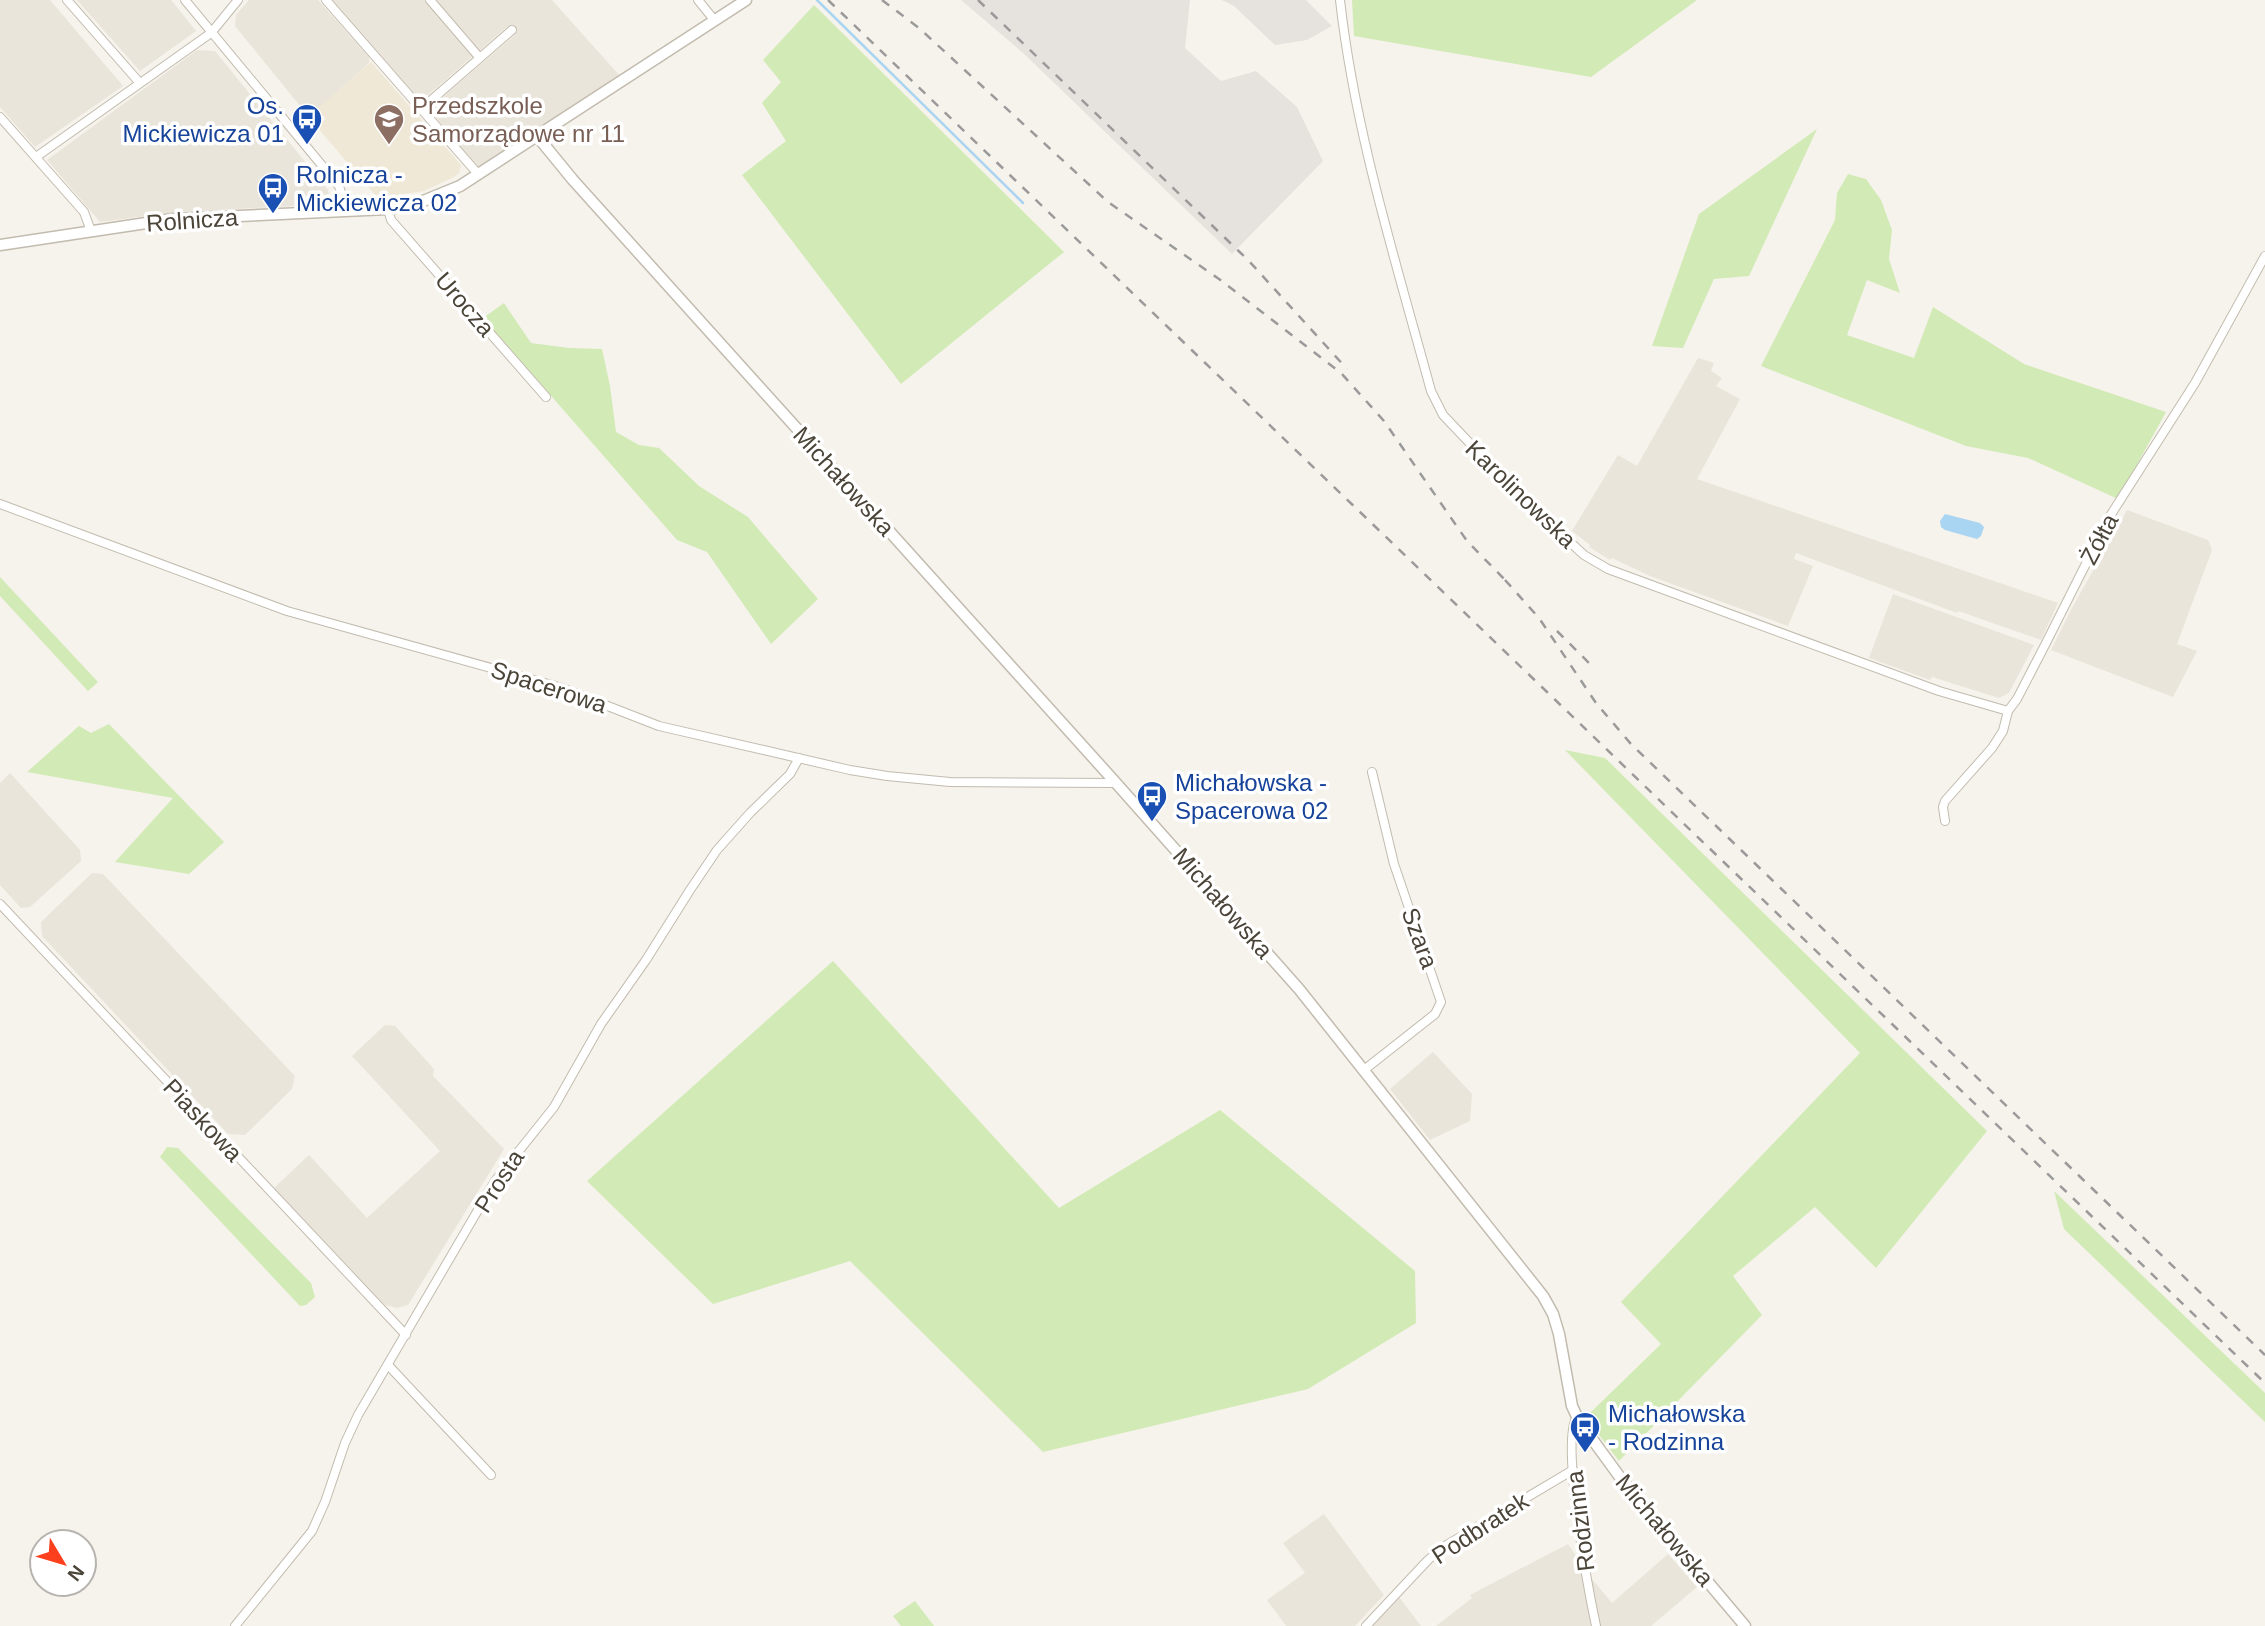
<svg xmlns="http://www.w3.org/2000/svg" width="2265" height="1626" viewBox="0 0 2265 1626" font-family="Helvetica,sans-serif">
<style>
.residential{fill:#eae5da}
.industrial{fill:#e6e2dd}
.education{fill:#efe8d6}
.green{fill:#d2eab5}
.water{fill:#a9d4f2}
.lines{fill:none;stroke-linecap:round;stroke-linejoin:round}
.stream{stroke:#a9d4f2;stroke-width:2.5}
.minor-casing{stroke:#c2bbae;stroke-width:10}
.tertiary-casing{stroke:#c2bbae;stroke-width:13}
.minor{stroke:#fff;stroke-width:8}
.tertiary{stroke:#fff;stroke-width:10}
.rail{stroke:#9a9a9a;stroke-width:2.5;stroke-dasharray:9 9;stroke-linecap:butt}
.labels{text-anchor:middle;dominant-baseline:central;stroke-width:7;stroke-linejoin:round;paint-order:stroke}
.transit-label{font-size:24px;fill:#164399;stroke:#fff;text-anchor:start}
.education-label{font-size:24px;fill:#785e54;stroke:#fff;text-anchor:start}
.street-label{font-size:24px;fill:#4b4439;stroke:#fff}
</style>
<rect width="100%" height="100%" fill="#f6f3ec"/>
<g class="residential">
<path d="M 0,0 L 50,0 L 123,86 L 35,147 L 0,107 Z"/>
<path d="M 77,0 L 171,0 L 196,31 L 140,71 Z"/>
<path d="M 249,0 L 318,0 L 369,57 L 369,63 L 309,117 L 235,26 L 236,15 Z"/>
<path d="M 333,0 L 552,0 L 620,76 L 479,169 L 429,109 L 515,35 L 508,26 L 421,101 Z"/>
<path d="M 197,50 L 215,51 L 328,190 L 330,201 L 315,205 L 178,212 L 100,222 L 47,160 Z"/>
<path d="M 1698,358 L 1714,363 L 1711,371 L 1722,378 L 1716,386 L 1740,399 L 1697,479 L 2058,603 L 2041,640 L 1958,611 L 1957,613 L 1796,553 L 1794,559 L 1813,566 L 1788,626 L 1650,576 L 1612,558 L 1610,560 L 1589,547 L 1590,545 L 1572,531 L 1618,455 L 1637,466 Z"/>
<path d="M 2127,510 L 2208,540 L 2212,550 L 2177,644 L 2197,651 L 2173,697 L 2051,650 L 2072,608 Z"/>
<path d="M 1893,594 L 2034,645 L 2009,693 L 1999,698 L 1932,677 L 1930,680 L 1869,658 Z"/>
<path d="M 10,773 L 80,850 L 81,861 L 30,907 L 21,908 L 0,885 L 0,783 Z"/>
<path d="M 92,873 L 103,874 L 295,1076 L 292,1089 L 245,1135 L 228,1134 L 42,936 L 41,922 Z"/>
<path d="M 385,1025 L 395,1026 L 434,1069 L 433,1076 L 504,1149 L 408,1305 L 397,1308 L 385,1305 L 274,1188 L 309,1155 L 367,1218 L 440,1151 L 352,1056 Z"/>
<path d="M 1433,1052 L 1472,1094 L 1470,1121 L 1430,1140 L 1390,1089 Z"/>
<path d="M 1324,1514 L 1384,1595 L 1355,1626 L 1286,1626 L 1267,1600 L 1305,1573 L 1283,1543 Z"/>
<path d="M 1568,1544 L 1591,1578 L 1612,1603 L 1668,1554 L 1697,1587 L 1651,1626 L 1436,1626 L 1472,1598 L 1470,1595 Z"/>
<path d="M 1399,1597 L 1421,1626 L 1372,1626 Z"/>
</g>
<g class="industrial">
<path d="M 961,0 L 1190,0 L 1185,48 L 1221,81 L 1256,71 L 1297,107 L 1323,161 L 1232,254 L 1022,52 Z"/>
<path d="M 1222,0 L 1306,0 L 1332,26 L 1307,40 L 1275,45 L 1234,6 Z"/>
</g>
<path class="education" d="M 371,62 L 461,165 L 459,173 L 454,177 L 424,191 L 378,198 L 317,127 L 326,119 L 317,109 Z"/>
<g class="green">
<path d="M 1352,0 L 1697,0 L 1591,77 L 1354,36 Z"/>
<path d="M 814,5 L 1064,252 L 901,384 L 742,175 L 786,141 L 762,103 L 781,82 L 763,60 Z"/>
<path d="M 1817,129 L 1749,276 L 1714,279 L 1683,348 L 1652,346 L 1699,214 Z"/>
<path d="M 1848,174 L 1866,179 L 1881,200 L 1892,230 L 1889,259 L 1900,293 L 1867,280 L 1847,335 L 1914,358 L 1933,307 L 2024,364 L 2166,412 L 2118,499 L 2028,458 L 1966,446 L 1761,366 L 1835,220 L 1837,193 Z"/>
<path d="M 504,303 L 531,343 L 569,348 L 602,349 L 610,386 L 616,432 L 639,445 L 659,448 L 699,486 L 748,517 L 818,599 L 771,644 L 707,552 L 677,540 L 483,318 Z"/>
<path d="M 0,577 L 98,682 L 88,691 L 0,596 Z"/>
<path d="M 109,724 L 224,842 L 189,874 L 115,862 L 173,798 L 27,772 L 79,726 L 91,733 Z"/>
<path d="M 1565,750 L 1605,758 L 1987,1131 L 1876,1268 L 1815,1207 L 1733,1276 L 1762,1315 L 1619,1461 L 1599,1435 L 1589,1414 L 1661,1344 L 1621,1302 L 1860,1053 Z"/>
<path d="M 833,961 L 1059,1208 L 1220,1110 L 1415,1271 L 1416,1323 L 1308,1389 L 1043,1452 L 850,1261 L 713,1304 L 587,1181 Z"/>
<path d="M 167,1147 L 178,1148 L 311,1283 L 315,1297 L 306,1305 L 300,1306 L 160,1157 Z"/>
<path d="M 2054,1191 L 2265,1393 L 2265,1422 L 2064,1229 Z"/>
<path d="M 915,1601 L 934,1626 L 901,1626 L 893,1616 Z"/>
</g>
<path class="water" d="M 1945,514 L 1980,523 L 1984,527 L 1981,536 L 1977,539 L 1945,530 L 1941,527 L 1940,521 Z"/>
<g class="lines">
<path class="stream" d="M 817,0 L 1023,203"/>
<g class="minor-casing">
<g id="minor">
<path d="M 67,0 L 139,82"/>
<path d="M 185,0 L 339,186 L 347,211"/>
<path d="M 326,0 L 478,174"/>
<path d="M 430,0 L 479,57"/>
<path d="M 698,0 L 715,21"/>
<path d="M 1340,0 C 1355,133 1396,262 1431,391 L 1443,415 L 1520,496 L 1584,555 L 1608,569 L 1939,691 L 2008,711"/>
<path d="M 421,109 L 512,30"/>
<path d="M 0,117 L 84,212 L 91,231"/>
<path d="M 36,157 L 211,33 L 238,0"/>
<path d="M 388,209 L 391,220 L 546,397"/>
<path d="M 0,504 L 287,611 L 559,687 L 659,726 L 850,770 L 887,776 L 950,782 L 1116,783"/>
<path d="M 1945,821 L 1943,807 L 1945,801 L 1992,748 L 2003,731 L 2008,711 L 2017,699 L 2045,645 L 2110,516 L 2195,383 L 2265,256"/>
<path d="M 0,904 L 406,1335"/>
<path d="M 1364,1070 L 1435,1014 L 1441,1002 L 1394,864 L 1372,772"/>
<path d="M 388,1365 L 491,1475"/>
<path d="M 1577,1417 C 1560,1439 1589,1593 1596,1626"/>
<path d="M 235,1626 L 312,1531 L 325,1502 L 345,1443 L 358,1415 L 495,1181 L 554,1107 L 601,1024 L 646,960 L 690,890 L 717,850 L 750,813 L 790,774 L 799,758"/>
<path d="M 1366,1626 L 1428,1560 L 1445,1546 L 1573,1470"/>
</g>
</g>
<g class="tertiary-casing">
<g id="tertiary">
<path d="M 537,136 L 573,180 L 1116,783 L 1299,989 L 1543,1296 L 1553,1314 L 1559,1334 L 1572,1406 L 1579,1421 L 1622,1480 L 1745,1626"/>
<path d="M 0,245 L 173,219 L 388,209 L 416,204 L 460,186 L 746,0"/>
</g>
</g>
<use href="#minor" class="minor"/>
<use href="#tertiary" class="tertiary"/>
<g class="rail">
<path d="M 828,0 L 2265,1383"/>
<path d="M 882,0 L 919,28 L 1108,202 L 1219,279 L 1341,373 L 1384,421 L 1467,541 L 1510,585"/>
<path d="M 978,0 L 1249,261 L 1347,369"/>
<path d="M 1505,580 L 1539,618 L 1596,703 L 1631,744 L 2265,1355"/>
<path d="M 1557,631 L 1592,666"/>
</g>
</g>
<defs>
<g id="bus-pin" transform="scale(1.575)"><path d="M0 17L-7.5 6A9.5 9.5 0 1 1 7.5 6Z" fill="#1a4fb4" stroke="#fff"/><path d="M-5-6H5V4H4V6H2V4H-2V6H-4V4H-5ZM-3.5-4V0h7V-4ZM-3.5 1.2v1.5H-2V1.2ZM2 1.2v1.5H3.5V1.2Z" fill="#fff"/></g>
<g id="school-pin" transform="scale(1.575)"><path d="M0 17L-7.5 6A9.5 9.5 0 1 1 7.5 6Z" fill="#8d6e63" stroke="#fff"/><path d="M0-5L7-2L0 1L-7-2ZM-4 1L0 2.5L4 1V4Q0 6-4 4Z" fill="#fff"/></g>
</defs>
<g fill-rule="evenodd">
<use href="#bus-pin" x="307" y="119"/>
<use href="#school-pin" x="389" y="119"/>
<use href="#bus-pin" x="273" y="188"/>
<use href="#bus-pin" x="1152" y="796"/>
<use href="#bus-pin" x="1585" y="1427"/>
</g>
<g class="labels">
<g class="transit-label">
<text x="284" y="105" text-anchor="end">Os.<tspan x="284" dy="28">Mickiewicza 01</tspan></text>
<text x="296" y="174">Rolnicza -<tspan x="296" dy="28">Mickiewicza 02</tspan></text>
<text x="1175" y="782">Michałowska -<tspan x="1175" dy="28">Spacerowa 02</tspan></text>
<text x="1608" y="1413">Michałowska<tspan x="1608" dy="28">- Rodzinna</tspan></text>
</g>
<g class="education-label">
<text x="412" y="105">Przedszkole<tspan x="412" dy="28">Samorządowe nr 11</tspan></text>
</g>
<g class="street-label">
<text transform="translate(192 220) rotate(-4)">Rolnicza</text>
<text transform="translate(465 304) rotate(49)">Urocza</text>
<text transform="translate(844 481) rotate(48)">Michałowska</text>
<text transform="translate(1521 494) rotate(44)">Karolinowska</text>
<text transform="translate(2099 539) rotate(-62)">Żółta</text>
<text transform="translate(549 687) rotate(18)">Spacerowa</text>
<text transform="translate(1223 903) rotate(49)">Michałowska</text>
<text transform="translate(1420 938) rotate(70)">Szara</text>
<text transform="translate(203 1120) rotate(47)">Piaskowa</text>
<text transform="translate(499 1181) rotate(-57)">Prosta</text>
<text transform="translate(1580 1521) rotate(-97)">Rodzinna</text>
<text transform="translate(1480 1528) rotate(-33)">Podbratek</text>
<text transform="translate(1665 1530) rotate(50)">Michałowska</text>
</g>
</g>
<g transform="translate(63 1563) rotate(128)"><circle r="33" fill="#ffffff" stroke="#b7b4b0" stroke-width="2"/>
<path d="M0-5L12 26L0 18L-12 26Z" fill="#fc3f1d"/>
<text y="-10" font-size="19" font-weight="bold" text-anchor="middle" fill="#4b4439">N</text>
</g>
</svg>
